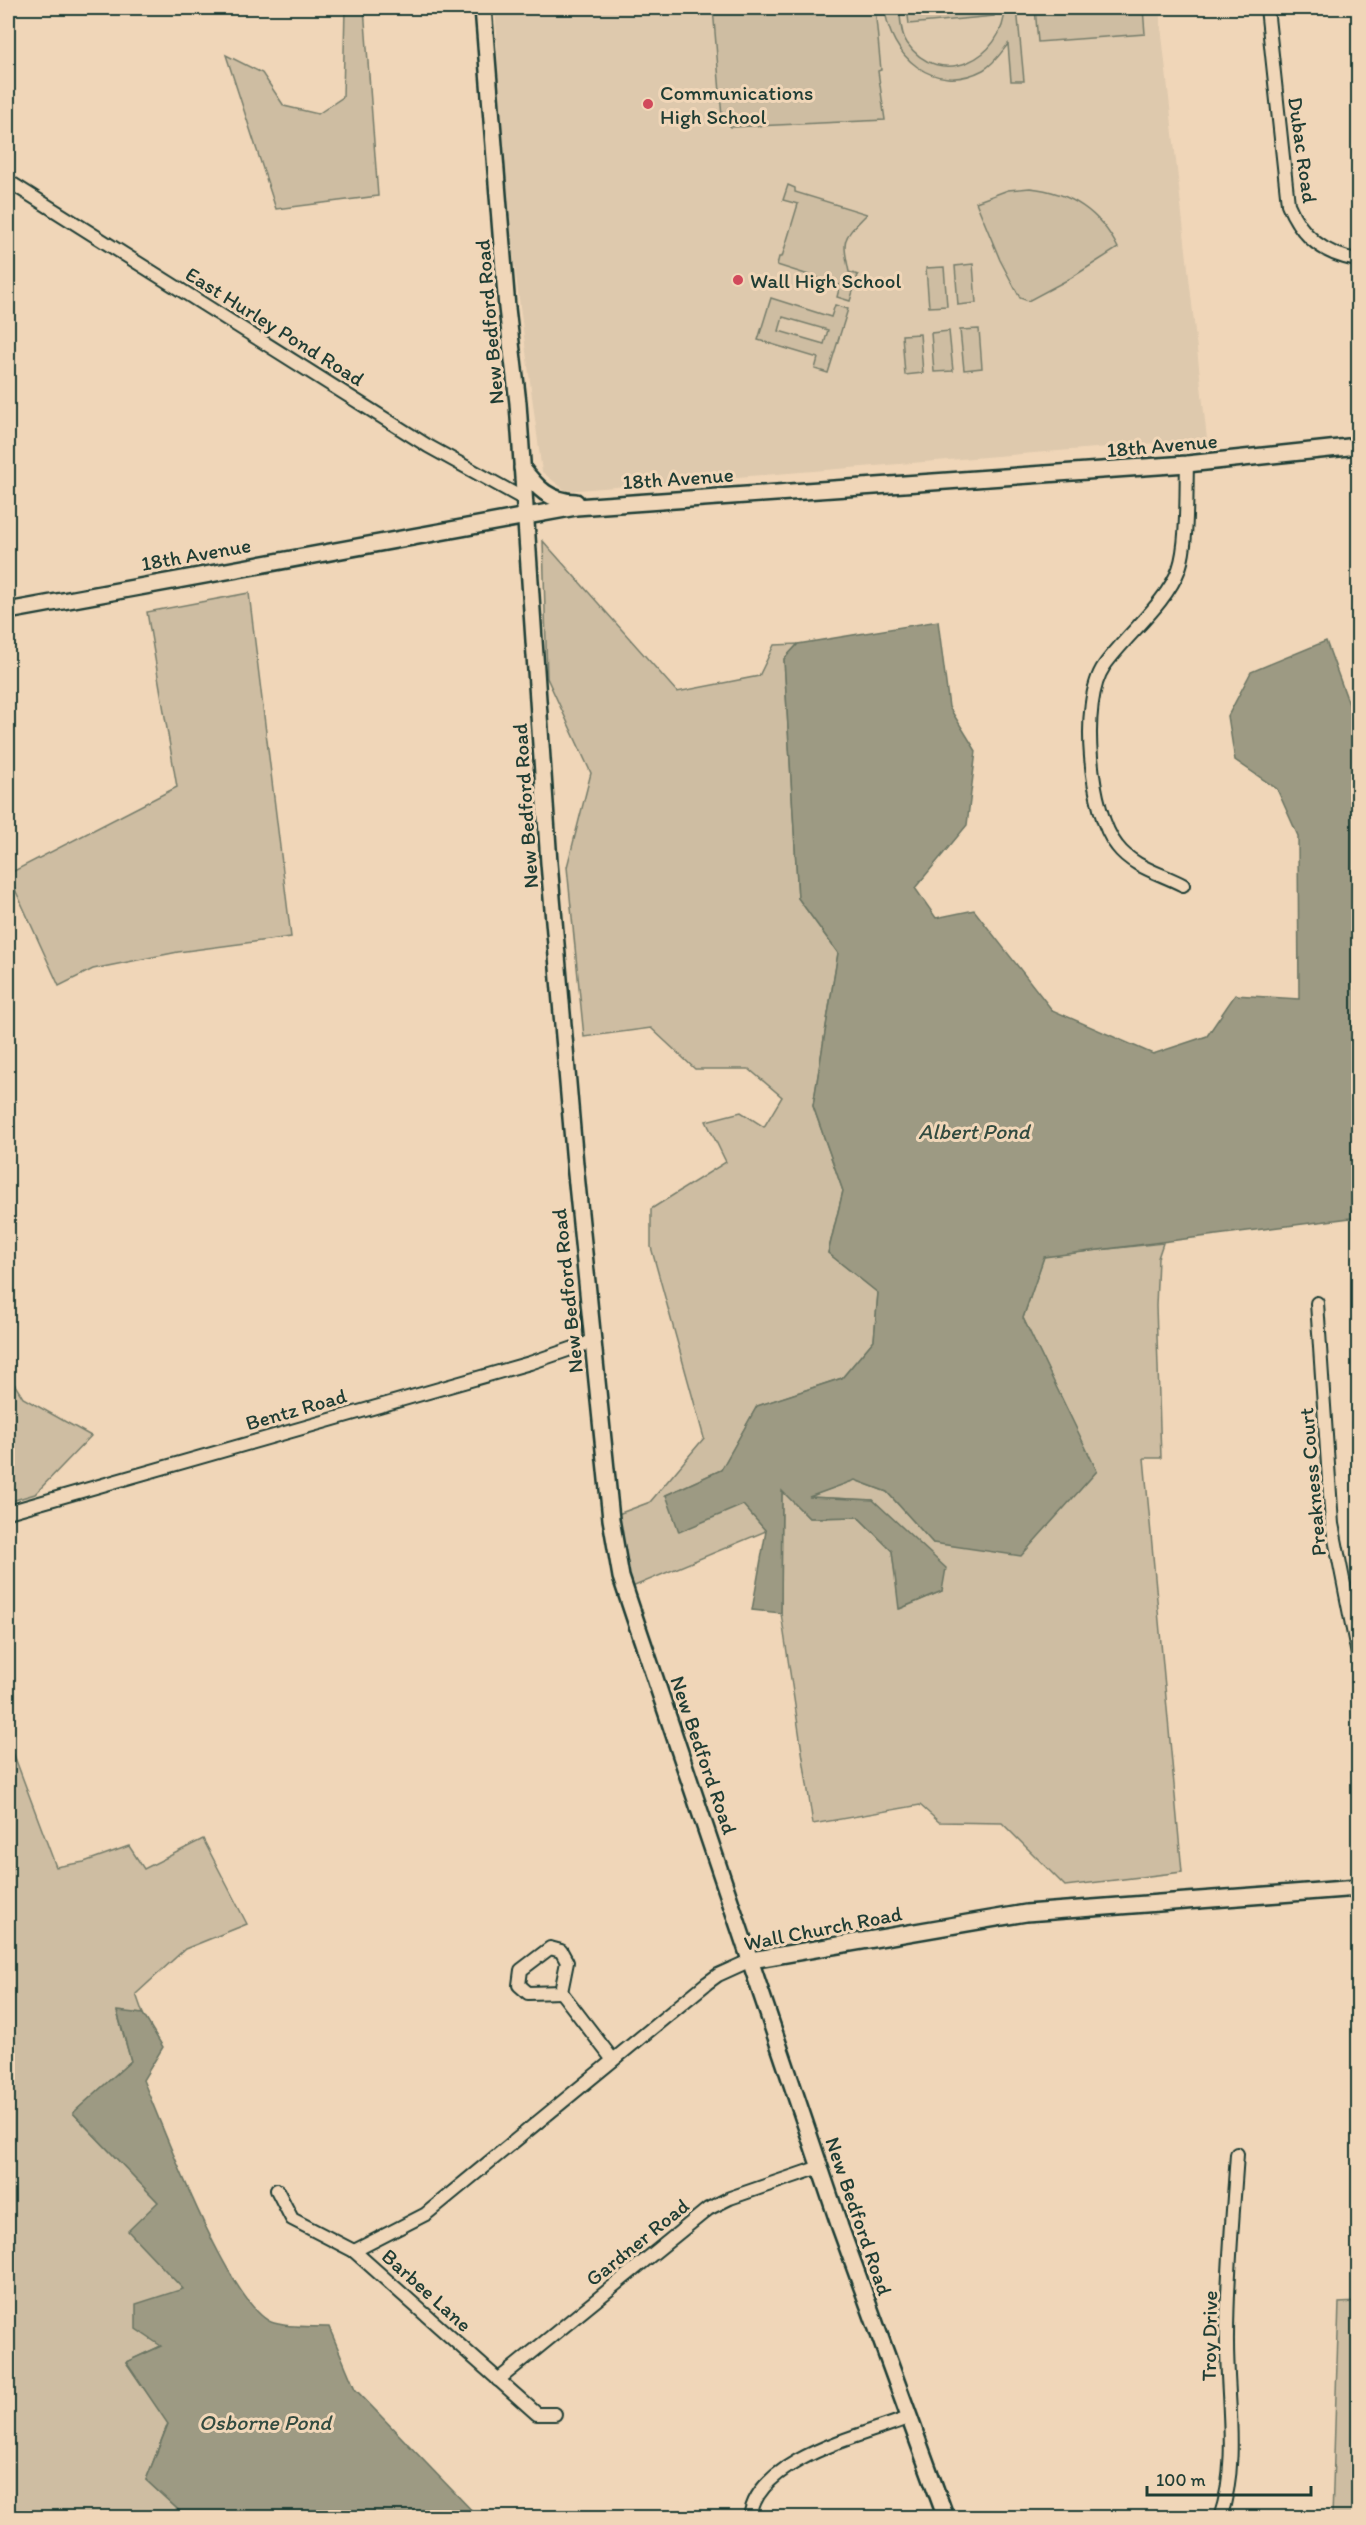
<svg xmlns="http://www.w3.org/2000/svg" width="1366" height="2525" viewBox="0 0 1366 2525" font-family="Itim,sans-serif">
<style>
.built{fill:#dec9ad}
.green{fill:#cebda2;stroke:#767d6b;stroke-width:1.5;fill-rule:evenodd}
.water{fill:#9d9a83;stroke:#6b7563;stroke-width:1.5}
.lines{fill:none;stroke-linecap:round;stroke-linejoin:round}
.minor-casing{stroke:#1f3d34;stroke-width:16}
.tertiary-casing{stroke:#1f3d34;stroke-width:20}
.minor{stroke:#f0d6b8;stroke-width:12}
.tertiary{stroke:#f0d6b8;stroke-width:15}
.poi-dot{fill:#d1495b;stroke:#f0d6b8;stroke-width:2}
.labels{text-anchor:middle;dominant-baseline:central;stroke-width:6;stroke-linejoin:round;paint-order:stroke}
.poi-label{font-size:21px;fill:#1f3d34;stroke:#f0d6b8;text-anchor:start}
.street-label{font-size:21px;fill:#1f3d34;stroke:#f0d6b8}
.water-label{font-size:22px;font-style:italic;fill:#324b40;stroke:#f0d6b8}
</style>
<rect width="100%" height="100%" fill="#f0d6b8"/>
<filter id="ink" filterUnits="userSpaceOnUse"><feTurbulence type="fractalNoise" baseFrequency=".0167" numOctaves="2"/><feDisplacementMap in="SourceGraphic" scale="12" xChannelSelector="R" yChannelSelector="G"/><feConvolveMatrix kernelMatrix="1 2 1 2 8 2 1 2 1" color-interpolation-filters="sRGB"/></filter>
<g filter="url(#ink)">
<path class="built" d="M 495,8 L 1159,8 L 1207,439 L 566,491 L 542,472 L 506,201 Z"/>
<g class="green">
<path d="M 345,8 L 364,8 L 378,196 L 276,209 L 226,55 L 262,73 L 284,106 L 318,114 L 343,97 Z"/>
<path d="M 713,8 L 875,8 L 881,70 L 878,71 L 885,120 L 731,127 L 722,117 Z"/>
<path d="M 885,8 L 899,8 C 901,19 900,33 907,43 C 939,90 1004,59 1005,8 L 1017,8 L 1024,81 L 1011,81 L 1008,44 C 1001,53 993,65 983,70 C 934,96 889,56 885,8 Z"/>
<path d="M 907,8 L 993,8 L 994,16 L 909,24 Z"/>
<path d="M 1035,8 L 1143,8 L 1145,34 L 1038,42 Z"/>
<path d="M 788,185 L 795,188 L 795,192 L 867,214 C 842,240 842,237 849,272 L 858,275 L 850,301 L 837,297 L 840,285 L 777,265 L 779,257 L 782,257 L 798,204 L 783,200 Z"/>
<path d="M 1030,188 C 1070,192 1100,212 1118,248 L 1071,278 L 1028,301 L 1020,298 L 1000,260 L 976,202 L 1008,190 Z"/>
<path d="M 973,264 L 976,303 L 958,305 L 955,266 Z"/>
<path d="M 944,267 L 947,306 L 929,307 L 926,268 Z"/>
<path d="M 771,298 L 831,317 L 835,305 L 848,309 L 828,373 L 815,369 L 818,358 L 758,340 ZM 783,317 L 828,330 L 824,344 L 779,331 Z"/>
<path d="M 979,329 L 982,368 L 964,370 L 960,330 Z"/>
<path d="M 949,331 L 953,371 L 934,372 L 931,333 Z"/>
<path d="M 920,334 L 923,373 L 905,375 L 902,335 Z"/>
<path d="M 543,541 L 677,692 L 759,676 L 774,645 L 798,644 L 784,659 L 798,898 L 838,953 L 813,1106 L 843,1191 L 828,1253 L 878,1293 L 874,1340 L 842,1378 L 757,1406 L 721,1470 L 666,1495 L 744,1505 L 766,1531 L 618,1593 L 602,1520 L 650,1502 L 704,1438 L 651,1247 L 651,1209 L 726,1162 L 706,1121 L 741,1112 L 764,1127 L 782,1097 L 749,1069 L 695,1069 L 651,1028 L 584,1037 L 567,867 L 591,773 L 547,678 Z"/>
<path d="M 249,593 L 291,937 L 178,952 L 93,969 L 59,986 L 8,874 L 177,787 L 147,612 Z"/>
<path d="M 1163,1243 L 1158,1258 L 1156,1306 L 1161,1458 L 1144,1458 L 1182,1872 L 1065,1886 L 1002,1823 L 939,1822 L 920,1805 L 813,1824 L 781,1613 L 782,1490 L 809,1518 L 858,1517 L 892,1551 L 900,1609 L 942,1591 L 873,1500 L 807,1497 L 855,1480 L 887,1492 L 933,1543 L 1096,1471 L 1023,1318 L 1044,1256 Z"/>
<path d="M 8,1374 L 23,1398 L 91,1436 L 35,1494 L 8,1502 Z"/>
<path d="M 8,1739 L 56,1867 L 84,1862 L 129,1846 L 144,1869 L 203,1839 L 247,1924 L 185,1949 L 136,1994 L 143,2014 L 117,2012 L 131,2061 L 73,2113 L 158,2202 L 184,2289 L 161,2346 L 126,2362 L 168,2423 L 146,2480 L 186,2517 L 10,2518 L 8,2512 Z"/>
<path d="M 1358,2302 L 1358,2503 L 1352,2517 L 1332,2517 L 1339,2303 Z"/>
</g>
<g class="water">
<path d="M 938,621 L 949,707 L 976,751 L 967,825 L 915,888 L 936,918 L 974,910 L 1052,1010 L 1153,1054 L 1207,1036 L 1235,995 L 1299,999 L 1298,836 L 1277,789 L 1235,760 L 1228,716 L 1251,672 L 1326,641 L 1358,729 L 1358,1217 L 1044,1257 L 1023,1318 L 1097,1471 L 1021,1556 L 933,1543 L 887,1492 L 855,1480 L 809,1497 L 873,1500 L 946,1568 L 942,1591 L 899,1609 L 892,1551 L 858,1517 L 809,1518 L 782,1491 L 781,1613 L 752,1610 L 766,1531 L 743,1505 L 679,1532 L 666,1495 L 721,1470 L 757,1406 L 842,1378 L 874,1340 L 878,1293 L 828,1253 L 843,1191 L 813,1106 L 838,953 L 798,898 L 784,659 L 798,644 Z"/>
<path d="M 117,2011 L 143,2014 L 163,2047 L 143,2080 C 162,2125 231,2311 274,2323 C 291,2328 312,2326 329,2327 L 355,2389 L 478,2517 L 186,2517 L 146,2480 L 168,2424 L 126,2362 L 161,2346 L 136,2329 L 136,2304 L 183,2289 L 128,2231 L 158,2202 L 73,2113 L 131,2061 Z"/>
</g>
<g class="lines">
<g class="minor-casing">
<g id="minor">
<path d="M 1267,8 L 1288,204 C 1301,236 1324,255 1358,260"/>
<path d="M 8,181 L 428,446 L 524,499"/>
<path d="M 1183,885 C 1160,873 1133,867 1117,846 C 1090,813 1079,702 1104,666 C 1126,635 1166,604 1179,569 C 1188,544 1186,492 1187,464"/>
<path d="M 1317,1303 L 1332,1524 L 1358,1655"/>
<path d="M 8,1512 L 530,1363 L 594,1341"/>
<path d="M 550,1948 L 561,1951 L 567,1962 L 561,1992 L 528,1993 L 519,1985 L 521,1970 Z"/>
<path d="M 561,1992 L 613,2060"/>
<path d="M 277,2190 L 292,2219 L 354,2251 L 537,2414 L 555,2414"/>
<path d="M 354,2251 L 426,2214 L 707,1983 L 718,1975 L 751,1960"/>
<path d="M 498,2380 L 708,2209 L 730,2198 L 820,2167"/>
<path d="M 750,2518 C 756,2459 861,2436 908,2418"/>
<path d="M 1220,2518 C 1240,2460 1226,2396 1227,2336 C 1227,2276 1233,2215 1237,2154"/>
</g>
</g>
<g class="tertiary-casing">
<g id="tertiary">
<path d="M 483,8 L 507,308 L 518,403 L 549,863 L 575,1164 L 611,1519 L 621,1577 L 634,1616 L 840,2227 L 946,2518"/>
<path d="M 522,468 C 538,489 549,501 576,502"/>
<path d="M 8,611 L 576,507 L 1187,464 L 1358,446"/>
<path d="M 751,1960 L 1026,1913 L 1358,1888"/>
</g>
</g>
<use href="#minor" class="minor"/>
<use href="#tertiary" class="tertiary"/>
</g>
</g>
<g class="poi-dot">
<circle cx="648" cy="104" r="6"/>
<circle cx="738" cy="280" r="6"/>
</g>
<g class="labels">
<g class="poi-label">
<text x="660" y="92">Communications<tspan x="660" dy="24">High School</tspan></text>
<text x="750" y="280">Wall High School</text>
</g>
<g class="street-label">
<text transform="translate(1303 150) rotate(82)">Dubac Road</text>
<text transform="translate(489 322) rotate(-95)">New Bedford Road</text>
<text transform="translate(275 326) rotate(32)">East Hurley Pond Road</text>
<text transform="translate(1162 445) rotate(-5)">18th Avenue</text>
<text transform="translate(678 478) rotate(-4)">18th Avenue</text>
<text transform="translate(196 554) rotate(-10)">18th Avenue</text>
<text transform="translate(525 806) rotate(-94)">New Bedford Road</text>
<text transform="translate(567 1291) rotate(-96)">New Bedford Road</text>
<text transform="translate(296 1409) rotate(-16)">Bentz Road</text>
<text transform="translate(1312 1482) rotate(-95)">Preakness Court</text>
<text transform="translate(704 1755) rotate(71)">New Bedford Road</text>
<text transform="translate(823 1928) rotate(-11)">Wall Church Road</text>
<text transform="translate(859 2216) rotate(71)">New Bedford Road</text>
<text transform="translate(637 2242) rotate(-39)">Gardner Road</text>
<text transform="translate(427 2290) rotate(42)">Barbee Lane</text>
<text transform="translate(1209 2336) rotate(-89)">Troy Drive</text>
</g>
<g class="water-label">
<text x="974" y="1131">Albert Pond</text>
<text x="265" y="2422">Osborne Pond</text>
</g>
</g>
<rect width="1366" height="2525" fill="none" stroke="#f0d6b8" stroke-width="30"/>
<rect x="15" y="15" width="1336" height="2495" fill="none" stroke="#1f3d34" stroke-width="2" filter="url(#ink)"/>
<path d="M1147 2486v9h164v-9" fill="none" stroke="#1f3d34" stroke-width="3"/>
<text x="1156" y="2486" font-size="18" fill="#1f3d34" stroke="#f0d6b8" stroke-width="4.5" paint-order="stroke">100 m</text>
</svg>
